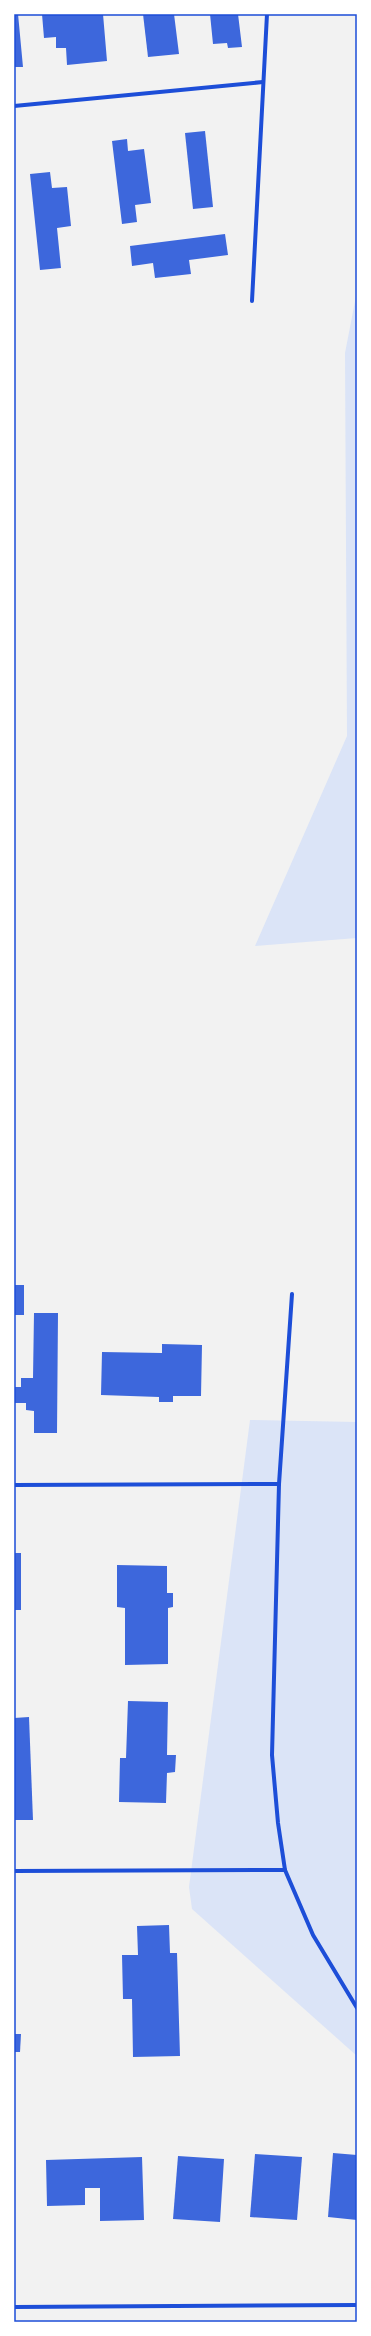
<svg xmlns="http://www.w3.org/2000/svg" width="371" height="2336" viewBox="0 0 371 2336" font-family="'Source Sans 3',sans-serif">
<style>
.green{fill:#dbe4f7}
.building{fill:#3d67dc}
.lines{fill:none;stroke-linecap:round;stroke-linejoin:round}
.minor{stroke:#1d4ed8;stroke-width:4}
.neatline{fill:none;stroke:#1d4ed8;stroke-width:1.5}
</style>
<rect width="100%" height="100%" fill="#f2f2f2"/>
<g class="green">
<path d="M 357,291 L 357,938 L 255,946 L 347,736 L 345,353 Z"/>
<path d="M 250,1420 L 357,1422 L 357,2056 L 192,1909 L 189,1887 Z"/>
</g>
<g class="building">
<path d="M 14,14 L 18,14 L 23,67 L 14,67 Z"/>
<path d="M 42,14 L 103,14 L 107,61 L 67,65 L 66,48 L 56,48 L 56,37 L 44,38 Z"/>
<path d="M 143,14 L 174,14 L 179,54 L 148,57 Z"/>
<path d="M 210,14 L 238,14 L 242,47 L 228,48 L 227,43 L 213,44 Z"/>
<path d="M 205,131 L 213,207 L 193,209 L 185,133 Z"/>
<path d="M 127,139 L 128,151 L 144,149 L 151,203 L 135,205 L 137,222 L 122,224 L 112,141 Z"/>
<path d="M 50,172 L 52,188 L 67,187 L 71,226 L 57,228 L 61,268 L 40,270 L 30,174 Z"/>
<path d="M 225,234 L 228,255 L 189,260 L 191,274 L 155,278 L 153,263 L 132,266 L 130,246 Z"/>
<rect x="14" y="1285" width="10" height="30"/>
<path d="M 34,1313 L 58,1313 L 57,1433 L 34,1433 L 34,1411 L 26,1410 L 26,1403 L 14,1403 L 14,1387 L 21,1387 L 21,1378 L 33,1378 Z"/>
<path d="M 162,1344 L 202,1345 L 201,1396 L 173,1396 L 173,1402 L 159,1402 L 159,1397 L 101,1395 L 102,1352 L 162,1353 Z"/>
<rect x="14" y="1553" width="7" height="57"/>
<path d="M 117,1565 L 167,1566 L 167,1593 L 173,1593 L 173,1607 L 168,1608 L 168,1664 L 125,1665 L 125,1608 L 117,1607 Z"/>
<path d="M 128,1701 L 168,1702 L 167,1755 L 176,1755 L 175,1772 L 167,1773 L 166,1803 L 119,1802 L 120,1758 L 126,1758 Z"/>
<path d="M 29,1717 L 33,1820 L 14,1820 L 14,1718 Z"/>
<path d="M 169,1925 L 170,1953 L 177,1953 L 180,2056 L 133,2057 L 132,1999 L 123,1999 L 122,1955 L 138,1955 L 137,1926 Z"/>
<path d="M 14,2034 L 21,2034 L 20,2052 L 14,2052 Z"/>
<path d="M 333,2153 L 357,2155 L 357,2220 L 328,2217 Z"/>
<path d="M 255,2154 L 302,2157 L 297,2220 L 250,2217 Z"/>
<path d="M 178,2156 L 224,2159 L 220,2222 L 173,2219 Z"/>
<path d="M 142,2157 L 144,2220 L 100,2221 L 100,2188 L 85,2188 L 85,2205 L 47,2206 L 46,2160 Z"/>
</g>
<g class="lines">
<g class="minor">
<path d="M 14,106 L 263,82"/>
<path d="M 252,301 L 267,14"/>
<path d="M 292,1294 L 279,1484 L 272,1755 L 278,1823 L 285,1870 L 313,1935 L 357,2008"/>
<path d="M 14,1485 L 279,1484"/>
<path d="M 14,1871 L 285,1870"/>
<path d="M 14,2307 L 357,2305"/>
</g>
</g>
<rect width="371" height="2336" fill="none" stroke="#ffffff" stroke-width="30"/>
<rect x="15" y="15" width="341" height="2306" class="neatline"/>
</svg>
